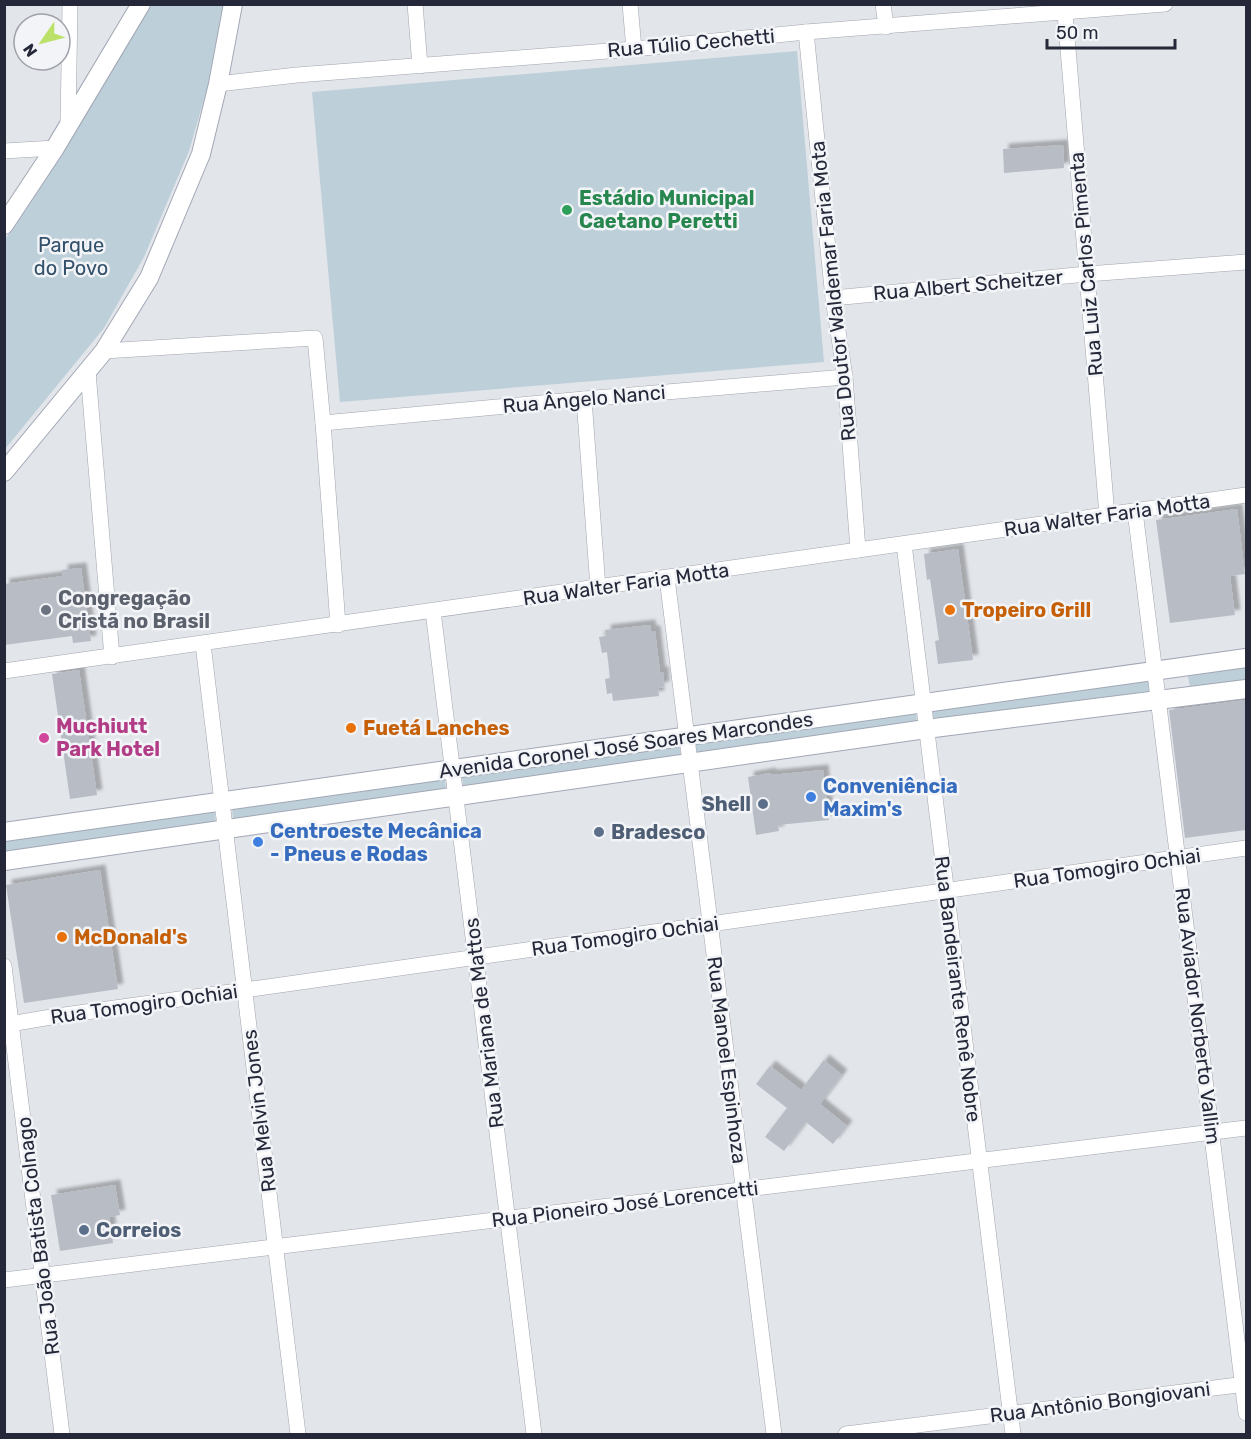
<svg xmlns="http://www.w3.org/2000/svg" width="1251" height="1439" viewBox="0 0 1251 1439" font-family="Rubik,sans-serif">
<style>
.green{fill:#bdcfd9}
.building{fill:#b8bcc5;filter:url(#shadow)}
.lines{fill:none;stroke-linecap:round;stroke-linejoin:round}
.street-casing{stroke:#a1a5ae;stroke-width:16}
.secondary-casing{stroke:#a2a7b5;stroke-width:20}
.street{stroke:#fff;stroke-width:15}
.secondary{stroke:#fff;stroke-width:18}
.leisure-dot{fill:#2e9e5b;stroke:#f2f4f7;stroke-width:2}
.worship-dot{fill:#6b7280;stroke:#f2f4f7;stroke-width:2}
.food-dot{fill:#e8710a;stroke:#f2f4f7;stroke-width:2}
.hotel-dot{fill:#d1479c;stroke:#f2f4f7;stroke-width:2}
.shop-dot{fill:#3f7fe0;stroke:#f2f4f7;stroke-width:2}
.service-dot{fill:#5c6f8a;stroke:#f2f4f7;stroke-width:2}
.labels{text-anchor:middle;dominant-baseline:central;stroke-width:5;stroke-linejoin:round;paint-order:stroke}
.street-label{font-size:20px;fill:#242839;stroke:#f2f4f7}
.leisure-label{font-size:20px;font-weight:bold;fill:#27864d;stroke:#f2f4f7;text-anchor:start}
.park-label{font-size:20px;fill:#33516b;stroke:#f2f4f7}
.worship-label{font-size:20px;font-weight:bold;fill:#5b616d;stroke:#f2f4f7;text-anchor:start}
.food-label{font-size:20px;font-weight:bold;fill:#c56008;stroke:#f2f4f7;text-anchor:start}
.hotel-label{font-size:20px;font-weight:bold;fill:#b23c85;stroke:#f2f4f7;text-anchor:start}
.shop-label{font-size:20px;font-weight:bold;fill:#366cbe;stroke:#f2f4f7;text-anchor:start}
.service-label{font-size:20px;font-weight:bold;fill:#4e5e75;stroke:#f2f4f7;text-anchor:start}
</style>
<defs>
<filter id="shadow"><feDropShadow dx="5.5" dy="-5.5" stdDeviation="1.5" flood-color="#0004"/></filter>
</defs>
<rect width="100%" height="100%" fill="#e2e5ea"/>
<g class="green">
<path d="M 152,5 L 224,5 L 209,82 L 189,151 L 144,257 L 104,328 L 5,449 L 4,241 Z"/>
<path d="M 797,51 L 824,362 L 340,402 L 312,92 Z"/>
<path d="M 1246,667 L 1246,679 L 1190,688 L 1188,676 Z"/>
<path d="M 1149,679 L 1150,691 L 933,721 L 931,709 Z"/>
<path d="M 916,712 L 917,722 L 697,754 L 695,743 Z"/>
<path d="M 679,745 L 681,755 L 463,787 L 462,776 Z"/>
<path d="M 445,779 L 446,789 L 233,820 L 232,808 Z"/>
<path d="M 214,811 L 216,822 L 5,852 L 4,841 Z"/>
</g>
<g class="building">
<path d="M 1063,145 L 1064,168 L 1004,173 L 1003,149 Z"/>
<path d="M 1237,509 L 1245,574 L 1230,576 L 1235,615 L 1170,623 L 1156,520 Z"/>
<path d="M 958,549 L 973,660 L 938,664 L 935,641 L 939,640 L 930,579 L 927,580 L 924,554 Z"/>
<path d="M 81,568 L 91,641 L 73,643 L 72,636 L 4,645 L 4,584 L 63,576 L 62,570 Z"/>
<path d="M 650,625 L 651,631 L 655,631 L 660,672 L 663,672 L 664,687 L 658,688 L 659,696 L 613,701 L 612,693 L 607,694 L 605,679 L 610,678 L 607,652 L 602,653 L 599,637 L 606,636 L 605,630 Z"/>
<path d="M 79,670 L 97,795 L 70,799 L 52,674 Z"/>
<path d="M 1246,700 L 1246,830 L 1185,838 L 1169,710 Z"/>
<path d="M 823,770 L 829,820 L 778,825 L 779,831 L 756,835 L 748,777 L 770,773 L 771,775 Z"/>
<path d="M 100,870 L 118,989 L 24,1003 L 6,885 Z"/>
<path d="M 824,1060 L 842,1075 L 820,1104 L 847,1126 L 833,1144 L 806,1122 L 784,1151 L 765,1137 L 787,1108 L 756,1084 L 770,1066 L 801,1090 Z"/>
<path d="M 115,1185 L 120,1215 L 109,1217 L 113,1243 L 60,1251 L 51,1195 Z"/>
</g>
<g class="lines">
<g class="street-casing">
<g id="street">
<path d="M 415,4 L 420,66"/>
<path d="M 630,4 L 634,49"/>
<path d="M 883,4 L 886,27"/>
<path d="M 1065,13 L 1107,515"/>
<path d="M 806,32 L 833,298 L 845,377 L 858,550"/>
<path d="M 218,84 L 297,75 L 634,49 L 806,32 L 1165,4"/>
<path d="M 68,126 L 70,4"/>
<path d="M 4,151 L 55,148"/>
<path d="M 833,298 L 1087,274 L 1246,262"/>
<path d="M 104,351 L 315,338 L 323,423 L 338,625"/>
<path d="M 88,372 L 112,657"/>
<path d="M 584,399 L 598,588"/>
<path d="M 323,423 L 584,399 L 845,377"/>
<path d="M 1135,511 L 1246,1413"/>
<path d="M 904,544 L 1013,1434"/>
<path d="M 667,578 L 774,1434"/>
<path d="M 433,611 L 534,1434"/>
<path d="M 203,644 L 298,1434"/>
<path d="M 4,671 L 1246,495"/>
<path d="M 4,966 L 62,1434"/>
<path d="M 4,1025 L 57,1016 L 245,990 L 1246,848"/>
<path d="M 4,1280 L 1246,1128"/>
<path d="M 846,1434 L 1246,1384"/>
</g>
</g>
<g class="secondary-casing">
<g id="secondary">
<path d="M 4,225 L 55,148 L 141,4"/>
<path d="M 4,472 L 104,351 L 149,278 L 201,154 L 218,84 L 233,4"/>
<path d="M 4,832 L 1246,658"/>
<path d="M 4,861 L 926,729 L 1246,689"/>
</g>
</g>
<use href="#street" class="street"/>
<use href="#secondary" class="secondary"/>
</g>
<circle class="leisure-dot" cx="567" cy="210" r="6"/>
<circle class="worship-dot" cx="46" cy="610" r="6"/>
<g class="food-dot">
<circle cx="950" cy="610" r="6"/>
<circle cx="351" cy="728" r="6"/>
<circle cx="62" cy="937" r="6"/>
</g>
<circle class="hotel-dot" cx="44" cy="738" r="6"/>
<g class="shop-dot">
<circle cx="811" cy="797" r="6"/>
<circle cx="258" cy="842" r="6"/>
</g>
<g class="service-dot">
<circle cx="763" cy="804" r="6"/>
<circle cx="599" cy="832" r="6"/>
<circle cx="84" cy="1230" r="6"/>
</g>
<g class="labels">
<g class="street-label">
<text transform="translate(691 43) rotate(-5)">Rua Túlio Cechetti</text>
<text transform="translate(1086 264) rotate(-95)">Rua Luiz Carlos Pimenta</text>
<text transform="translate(968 285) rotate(-5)">Rua Albert Scheitzer</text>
<text transform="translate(833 291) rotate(-96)">Rua Doutor Waldemar Faria Mota</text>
<text transform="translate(584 399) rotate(-5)">Rua Ângelo Nanci</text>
<text transform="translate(1107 515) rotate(-8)">Rua Walter Faria Motta</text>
<text transform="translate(626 584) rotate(-8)">Rua Walter Faria Motta</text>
<text transform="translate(626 745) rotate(-8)">Avenida Coronel José Soares Marcondes</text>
<text transform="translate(1107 868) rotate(-8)">Rua Tomogiro Ochiai</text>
<text transform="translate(625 936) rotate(-8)">Rua Tomogiro Ochiai</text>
<text transform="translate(958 989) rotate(83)">Rua Bandeirante Renê Nobre</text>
<text transform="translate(144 1004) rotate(-8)">Rua Tomogiro Ochiai</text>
<text transform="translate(1198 1016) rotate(83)">Rua Aviador Norberto Vallim</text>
<text transform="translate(484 1023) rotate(-97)">Rua Mariana de Mattos</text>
<text transform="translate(727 1060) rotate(83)">Rua Manoel Espinhoza</text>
<text transform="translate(259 1111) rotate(-97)">Rua Melvin Jones</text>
<text transform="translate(625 1204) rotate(-7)">Rua Pioneiro José Lorencetti</text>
<text transform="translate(38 1236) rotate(-97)">Rua João Batista Colnago</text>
<text transform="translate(1100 1402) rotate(-7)">Rua Antônio Bongiovani</text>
</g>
<g class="leisure-label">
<text x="579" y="198">Estádio Municipal<tspan x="579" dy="23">Caetano Peretti</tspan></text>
</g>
<g class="park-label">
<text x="71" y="245">Parque<tspan x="71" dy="23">do Povo</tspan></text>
</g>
<g class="worship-label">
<text x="58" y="598">Congregação<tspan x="58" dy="23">Cristã no Brasil</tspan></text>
</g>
<g class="food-label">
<text x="962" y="610">Tropeiro Grill</text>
<text x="363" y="728">Fuetá Lanches</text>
<text x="74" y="937">McDonald's</text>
</g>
<g class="hotel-label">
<text x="56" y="726">Muchiutt<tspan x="56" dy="23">Park Hotel</tspan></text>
</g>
<g class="shop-label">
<text x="823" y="786">Conveniência<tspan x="823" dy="23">Maxim's</tspan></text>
<text x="270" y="831">Centroeste Mecânica<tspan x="270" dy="23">- Pneus e Rodas</tspan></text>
</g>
<g class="service-label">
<text x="751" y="804" text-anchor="end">Shell</text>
<text x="611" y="832">Bradesco</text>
<text x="96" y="1230">Correios</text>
</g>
</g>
<rect width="1251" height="1439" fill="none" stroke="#242839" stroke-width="12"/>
<g transform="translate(42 42) rotate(235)"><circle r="28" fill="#f2f4f7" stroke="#a0a2ab" stroke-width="1.5"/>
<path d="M0-4.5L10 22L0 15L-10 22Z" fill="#bbe169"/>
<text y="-9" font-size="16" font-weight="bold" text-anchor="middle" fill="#242839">N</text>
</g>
<path d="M1047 39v9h128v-9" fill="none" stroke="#242839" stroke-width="3"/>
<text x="1056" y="39" font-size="18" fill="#242839" stroke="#f2f4f7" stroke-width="4.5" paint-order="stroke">50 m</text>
</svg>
